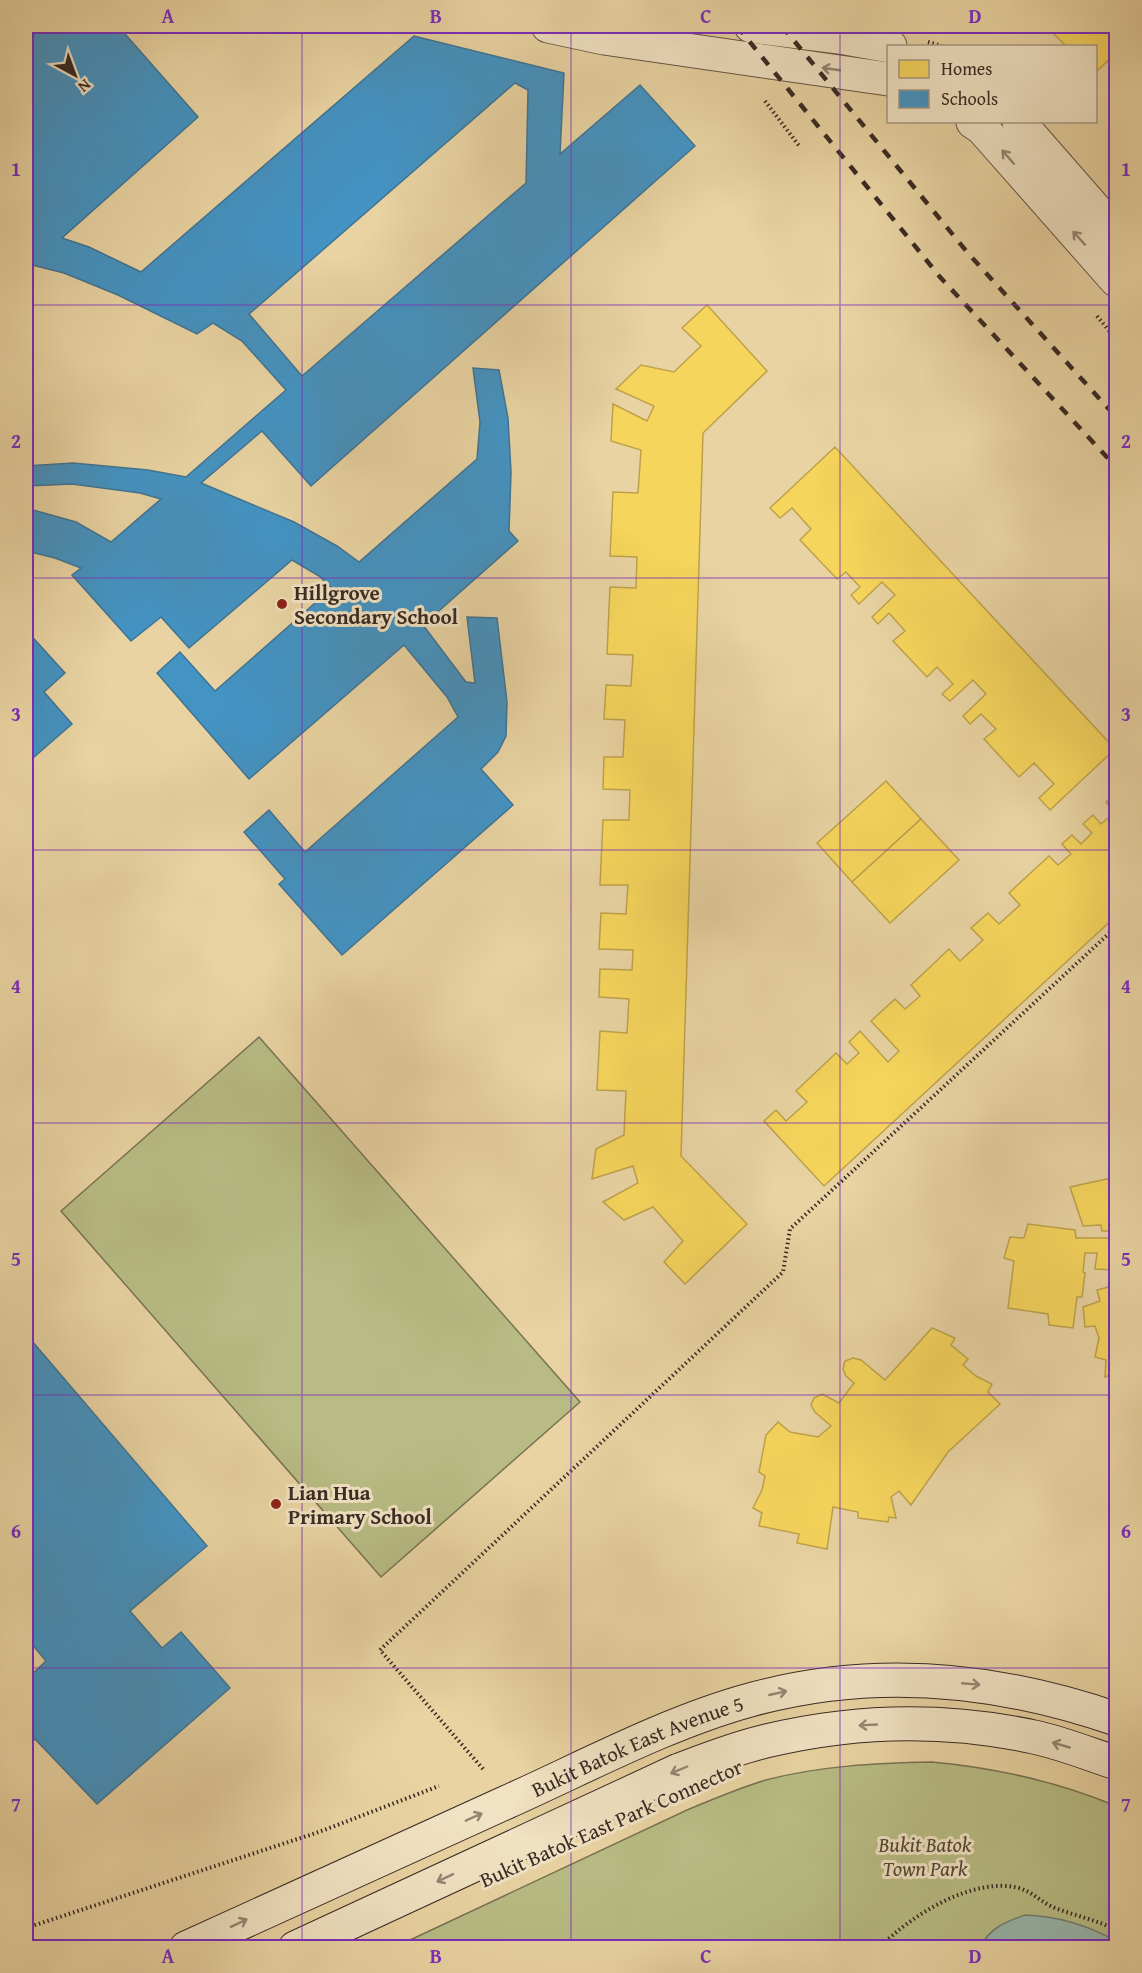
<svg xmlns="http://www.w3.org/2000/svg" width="1142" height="1973" viewBox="0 0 1142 1973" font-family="'Gentium Book Plus',serif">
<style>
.green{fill:#b8bc84;stroke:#787354;stroke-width:1.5}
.water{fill:#99b7ac;stroke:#727f76;stroke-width:1.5}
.homes{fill:#f6d55c;stroke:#bda24b;stroke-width:1.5}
.schools{fill:#4393c3;stroke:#407493;stroke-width:1.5;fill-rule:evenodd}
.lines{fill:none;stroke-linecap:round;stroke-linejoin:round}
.street-casing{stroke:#645444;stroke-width:35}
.secondary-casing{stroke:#382a24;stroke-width:35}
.path{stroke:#382a24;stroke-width:4;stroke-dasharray:1.5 3;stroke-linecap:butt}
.street{stroke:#f1e2c3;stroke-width:33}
.secondary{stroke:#f1e2c3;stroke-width:33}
.rail{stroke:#382a24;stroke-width:4.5;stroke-dasharray:10 10;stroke-linecap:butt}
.oneway{stroke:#948674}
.grid{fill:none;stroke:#7b2cbf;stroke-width:1.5;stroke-opacity:0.55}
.poi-dot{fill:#8f2418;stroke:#f1e2c3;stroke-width:2}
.labels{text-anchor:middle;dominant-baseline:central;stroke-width:6;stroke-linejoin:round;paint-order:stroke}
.poi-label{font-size:21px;font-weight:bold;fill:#382a24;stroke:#f1e2c3;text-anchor:start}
.street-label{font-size:21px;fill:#382a24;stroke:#f1e2c3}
.park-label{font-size:21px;font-style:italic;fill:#524737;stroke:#f1e2c3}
.neatline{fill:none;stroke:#7b2cbf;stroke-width:2}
.grid-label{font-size:20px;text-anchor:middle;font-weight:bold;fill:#7b2cbf}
</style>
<rect width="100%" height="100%" fill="#e9d3a2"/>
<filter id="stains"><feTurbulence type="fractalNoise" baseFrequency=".00333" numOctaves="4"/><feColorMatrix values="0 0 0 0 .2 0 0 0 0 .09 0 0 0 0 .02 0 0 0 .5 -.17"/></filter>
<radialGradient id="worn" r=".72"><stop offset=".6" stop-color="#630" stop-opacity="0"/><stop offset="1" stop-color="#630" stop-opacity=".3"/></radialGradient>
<g class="green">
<path d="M 259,1037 L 580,1402 L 381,1577 L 61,1211 Z"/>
<path d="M 932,1762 C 996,1768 1056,1781 1116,1806 L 1116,1947 L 393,1948 L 687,1810 C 713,1799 739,1788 766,1780 C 819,1766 876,1763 932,1762 Z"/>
</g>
<path class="water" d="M 1025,1915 C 1057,1916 1089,1926 1116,1941 L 1116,1947 L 980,1947 C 990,1928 1005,1922 1025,1915 Z"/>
<g class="homes">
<path d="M 1046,26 L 1116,26 L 1116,53 L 1096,72 L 1096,46 L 1066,46 Z"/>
<path d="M 707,305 L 767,371 L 703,433 L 681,1156 L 747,1224 L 685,1284 L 664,1262 L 683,1241 L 653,1207 L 624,1220 L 603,1202 L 638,1183 L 633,1166 L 592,1179 L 596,1149 L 624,1135 L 626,1091 L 597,1090 L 600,1031 L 627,1033 L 629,999 L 599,997 L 600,969 L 632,970 L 633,950 L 599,949 L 601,913 L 626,914 L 628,885 L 600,885 L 603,820 L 629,820 L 630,790 L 603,789 L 604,757 L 623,757 L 625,720 L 604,719 L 606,685 L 631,686 L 633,655 L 607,654 L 610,587 L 636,588 L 637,557 L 610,556 L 613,492 L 638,493 L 641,450 L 611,441 L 613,404 L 647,421 L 654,406 L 616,389 L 641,365 L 674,372 L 701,346 L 682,328 Z"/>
<path d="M 835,447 L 1115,749 L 1050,810 L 1039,798 L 1054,784 L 1034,763 L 1019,777 L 984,739 L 996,729 L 981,714 L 970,724 L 963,716 L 986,694 L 973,680 L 950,701 L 942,694 L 953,684 L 937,667 L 927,677 L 893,641 L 905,631 L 889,613 L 878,624 L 872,617 L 895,595 L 882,582 L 859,604 L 851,595 L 860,587 L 846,572 L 837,579 L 800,540 L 811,529 L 792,508 L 780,518 L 770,508 Z"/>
<path d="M 886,781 L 921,819 L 852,882 L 817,843 Z"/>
<path d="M 1116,793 L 1116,916 L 824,1186 L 764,1121 L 776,1110 L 786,1121 L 807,1102 L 796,1091 L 836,1053 L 847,1064 L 859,1053 L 849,1042 L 860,1031 L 888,1062 L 899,1051 L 871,1021 L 895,999 L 905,1009 L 920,996 L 911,985 L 949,949 L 960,961 L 983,940 L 971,928 L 988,913 L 999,924 L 1020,905 L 1009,893 L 1049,856 L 1058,865 L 1071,854 L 1062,844 L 1072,835 L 1081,844 L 1092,833 L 1083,824 L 1093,815 L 1101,824 L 1115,812 L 1106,802 Z"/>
<path d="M 921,819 L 959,860 L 890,923 L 852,882 Z"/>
<path d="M 1116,1177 L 1116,1270 L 1095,1269 L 1097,1253 L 1085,1253 L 1083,1272 L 1085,1273 L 1082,1297 L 1077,1297 L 1073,1328 L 1049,1325 L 1048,1314 L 1008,1308 L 1014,1261 L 1004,1258 L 1010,1237 L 1024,1238 L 1028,1224 L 1075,1230 L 1076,1238 L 1112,1238 L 1110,1231 L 1102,1231 L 1101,1225 L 1083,1226 L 1070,1187 Z"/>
<path d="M 1116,1285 L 1116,1373 L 1105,1377 L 1106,1360 L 1095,1357 L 1099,1338 L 1095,1326 L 1085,1327 L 1083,1307 L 1100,1301 L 1097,1290 Z"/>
<path d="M 932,1328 L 955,1338 L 951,1345 L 968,1359 L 963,1365 L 976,1376 L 992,1384 L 988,1392 L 1000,1404 L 948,1452 L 911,1505 L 899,1491 L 891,1497 L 896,1518 L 889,1517 L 888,1522 L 858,1518 L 858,1512 L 833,1507 L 827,1549 L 797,1543 L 799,1534 L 759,1526 L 762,1513 L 753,1508 L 762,1490 L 765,1476 L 759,1472 L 766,1435 L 778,1422 L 790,1432 L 818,1437 L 831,1426 L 815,1412 L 811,1405 L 814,1398 L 822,1394 L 839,1403 L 854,1383 L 846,1376 L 843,1369 L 845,1361 L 853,1358 L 861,1360 L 885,1380 Z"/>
</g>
<g class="schools">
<path d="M 26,26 L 118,26 L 198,117 L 62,238 L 89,247 L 141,272 L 414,36 L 564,73 L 560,154 L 640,85 L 695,146 L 311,486 L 262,431 L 201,483 L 294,522 L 337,546 L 359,562 L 477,459 L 480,422 L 473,368 L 499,370 L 508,418 L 511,472 L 509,531 L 518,541 L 423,625 L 466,682 L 475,683 L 467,617 L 497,618 L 507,702 L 506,736 L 498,752 L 481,769 L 513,805 L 342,955 L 279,884 L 285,879 L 244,832 L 269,810 L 305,852 L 458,717 L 447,697 L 404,645 L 249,779 L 157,673 L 180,652 L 215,691 L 332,588 L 319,576 L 292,560 L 189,648 L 161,617 L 131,641 L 72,575 L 81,568 L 55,558 L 26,551 L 26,466 L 73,463 L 148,470 L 186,477 L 286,390 L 242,341 L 213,323 L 197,334 L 118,295 L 64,273 L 32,265 L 26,270 ZM 515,83 L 528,90 L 526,183 L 302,376 L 249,314 ZM 72,484 L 140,493 L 161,499 L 111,542 L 76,522 L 26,508 L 26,486 Z"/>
<path d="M 26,630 L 65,673 L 44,692 L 72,724 L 26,764 Z"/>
<path d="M 26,1334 L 207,1546 L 130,1611 L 162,1648 L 181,1632 L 230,1688 L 97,1804 L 35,1739 L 26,1748 L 26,1680 L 46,1661 L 26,1637 Z"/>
</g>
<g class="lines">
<g class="street-casing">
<g id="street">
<path d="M 548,26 L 604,38 L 888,79"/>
<path d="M 751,26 L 845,38 L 890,46"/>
<path d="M 973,122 L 982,128 L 1116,280"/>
<path d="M 1019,122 L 1116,233"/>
</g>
</g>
<g class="secondary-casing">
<g id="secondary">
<path id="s1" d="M 186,1948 C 293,1899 400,1850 507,1802 C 585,1767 669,1722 750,1700 C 873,1666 997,1678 1116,1719"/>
<path d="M 295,1948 L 679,1770 C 708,1759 736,1748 766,1741 C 854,1720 946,1718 1034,1737 C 1062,1743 1089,1754 1116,1763"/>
</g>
</g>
<g class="path">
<path d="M 490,26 L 510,30"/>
<path d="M 928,42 L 942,46"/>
<path d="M 765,101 L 800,147"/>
<path d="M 1097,316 L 1116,339"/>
<path d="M 483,1769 L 380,1650 L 783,1272 L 790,1229 L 1116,927"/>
<path d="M 26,1928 L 319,1832 L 439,1786"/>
<path d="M 879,1948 C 910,1916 973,1876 1019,1888 C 1033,1892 1042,1903 1055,1908 C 1076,1916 1097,1920 1116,1930"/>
</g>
<use href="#street" class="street"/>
<use href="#secondary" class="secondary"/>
<g class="rail">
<path d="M 737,26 L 940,277 L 1116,467"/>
<path d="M 782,26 L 967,252 L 1116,417"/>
</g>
</g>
<defs><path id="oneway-shaft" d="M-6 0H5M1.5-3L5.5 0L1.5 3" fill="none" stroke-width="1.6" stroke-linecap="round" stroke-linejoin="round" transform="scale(1.5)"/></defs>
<g class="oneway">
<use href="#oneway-shaft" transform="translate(831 69) rotate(-172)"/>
<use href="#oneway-shaft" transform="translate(1008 157) rotate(-131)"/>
<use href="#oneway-shaft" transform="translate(1079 238) rotate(-132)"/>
<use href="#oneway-shaft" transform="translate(971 1684) rotate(5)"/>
<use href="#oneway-shaft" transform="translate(778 1693) rotate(-13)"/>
<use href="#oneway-shaft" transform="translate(868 1725) rotate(177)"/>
<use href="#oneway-shaft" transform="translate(1061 1745) rotate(-164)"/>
<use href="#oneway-shaft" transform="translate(679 1770) rotate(157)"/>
<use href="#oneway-shaft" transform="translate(474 1817) rotate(-24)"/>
<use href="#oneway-shaft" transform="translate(445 1878) rotate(155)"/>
<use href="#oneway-shaft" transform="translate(239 1923) rotate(-25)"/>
</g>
<path class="grid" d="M 302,26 L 302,1948M 571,26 L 571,1948M 840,26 L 840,1948M 26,305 L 1116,305M 26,578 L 1116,578M 26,850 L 1116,850M 26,1123 L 1116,1123M 26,1395 L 1116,1395M 26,1668 L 1116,1668"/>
<g class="poi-dot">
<circle cx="282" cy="604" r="6"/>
<circle cx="276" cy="1504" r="6"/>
</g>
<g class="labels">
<g class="poi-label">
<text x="294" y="592">Hillgrove<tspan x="294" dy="24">Secondary School</tspan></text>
<text x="288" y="1492">Lian Hua<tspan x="288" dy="24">Primary School</tspan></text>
</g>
<g class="street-label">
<text stroke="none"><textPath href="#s1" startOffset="495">Bukit Batok East Avenue 5</textPath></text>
<text transform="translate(611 1823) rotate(-24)">Bukit Batok East Park Connector</text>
</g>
<g class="park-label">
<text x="925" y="1844">Bukit Batok<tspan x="925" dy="24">Town Park</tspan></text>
</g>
</g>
<rect width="1142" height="1973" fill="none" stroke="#e9d3a2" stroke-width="66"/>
<rect x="887" y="45" width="210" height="78" fill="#f1e2c3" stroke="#a79883" stroke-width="1.5"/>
<rect x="899" y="60" width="30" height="18" fill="#f6d55c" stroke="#a79883" stroke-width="1.5"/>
<text x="941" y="75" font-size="18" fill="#382a24">Homes</text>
<rect x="899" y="90" width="30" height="18" fill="#4393c3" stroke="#a79883" stroke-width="1.5"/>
<text x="941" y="105" font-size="18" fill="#382a24">Schools</text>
<g transform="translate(75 75) rotate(139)" stroke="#f1e2c3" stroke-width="4.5" paint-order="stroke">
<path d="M0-4.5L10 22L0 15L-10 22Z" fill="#382a24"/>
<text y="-9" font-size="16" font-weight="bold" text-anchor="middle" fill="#382a24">N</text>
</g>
<rect x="33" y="33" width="1076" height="1907" class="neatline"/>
<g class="grid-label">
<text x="168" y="23">A</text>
<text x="436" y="23">B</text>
<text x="706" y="23">C</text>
<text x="975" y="23">D</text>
<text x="16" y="176">1</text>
<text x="1126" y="176">1</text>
<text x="16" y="448">2</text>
<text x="1126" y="448">2</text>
<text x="16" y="721">3</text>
<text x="1126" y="721">3</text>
<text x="16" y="993">4</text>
<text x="1126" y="993">4</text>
<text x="16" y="1266">5</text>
<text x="1126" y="1266">5</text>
<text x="16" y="1538">6</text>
<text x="1126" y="1538">6</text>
<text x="16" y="1811">7</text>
<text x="1126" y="1811">7</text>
<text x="168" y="1963">A</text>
<text x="436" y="1963">B</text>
<text x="706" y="1963">C</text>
<text x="975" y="1963">D</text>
</g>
<rect width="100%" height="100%" filter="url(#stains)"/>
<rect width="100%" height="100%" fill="url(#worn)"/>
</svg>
